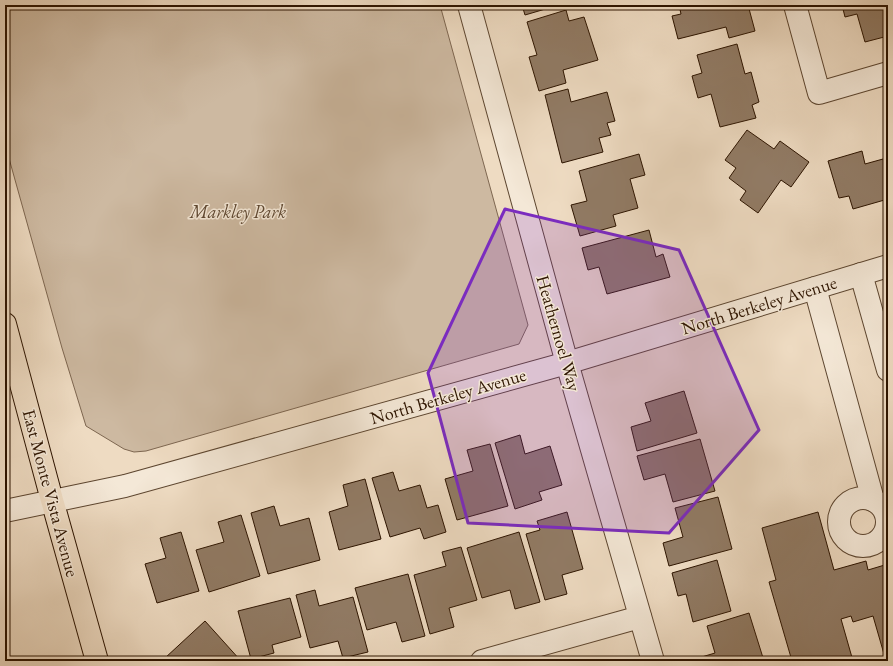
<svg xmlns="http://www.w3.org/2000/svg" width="893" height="666" viewBox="0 0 893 666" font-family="'EB Garamond',serif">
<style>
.green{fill:#cdb9a1;stroke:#7d6650}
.building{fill:#917b65;stroke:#2d1400}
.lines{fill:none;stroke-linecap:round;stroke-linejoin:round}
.minor-casing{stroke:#5d4630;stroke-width:24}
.major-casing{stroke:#2d1400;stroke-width:24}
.minor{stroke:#f4e8d7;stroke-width:22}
.major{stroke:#eedbc2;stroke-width:22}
.marked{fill:#7b2cbf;fill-opacity:0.2;stroke:#7b2cbf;stroke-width:3;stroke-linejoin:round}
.labels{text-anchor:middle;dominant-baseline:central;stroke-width:3;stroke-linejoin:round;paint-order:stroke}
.park-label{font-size:18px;font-style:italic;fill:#5d4630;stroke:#f4e8d7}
.street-label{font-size:18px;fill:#2d1400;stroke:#f4e8d7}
</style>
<rect width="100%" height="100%" fill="#eedbc2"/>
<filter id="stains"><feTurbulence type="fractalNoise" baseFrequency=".005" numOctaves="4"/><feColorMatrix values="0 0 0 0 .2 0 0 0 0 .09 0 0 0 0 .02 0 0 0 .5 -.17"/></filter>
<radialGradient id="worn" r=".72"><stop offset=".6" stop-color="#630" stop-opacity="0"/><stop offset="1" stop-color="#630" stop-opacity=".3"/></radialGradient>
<path class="green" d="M 5,5 L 440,5 L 528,325 L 519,344 L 146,451 L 134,452 L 124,449 L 86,426 L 62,348 L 5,144 Z"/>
<g class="building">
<path d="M 522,5 L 559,5 L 525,15 Z"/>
<path d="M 679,5 L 748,5 L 755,31 L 729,38 L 726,27 L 678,39 L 672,16 L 681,14 Z"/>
<path d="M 842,5 L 888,5 L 888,36 L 865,42 L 857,14 L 845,17 Z"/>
<path d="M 566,10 L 569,21 L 584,17 L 598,60 L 563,70 L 566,83 L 539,91 L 529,57 L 537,55 L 527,22 Z"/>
<path d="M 737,44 L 745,74 L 751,72 L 759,102 L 752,105 L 756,118 L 720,127 L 711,94 L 698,98 L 692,76 L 702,73 L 697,55 Z"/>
<path d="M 568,89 L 571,102 L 607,92 L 615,121 L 607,123 L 611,135 L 599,138 L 603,152 L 562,163 L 545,95 Z"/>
<path d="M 747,130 L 774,149 L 780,141 L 809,162 L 791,187 L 781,180 L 758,213 L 740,200 L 746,191 L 729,178 L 736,168 L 725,160 Z"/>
<path d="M 862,151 L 865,164 L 883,159 L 888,176 L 888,199 L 853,209 L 849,196 L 839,198 L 828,161 Z"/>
<path d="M 639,154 L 645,175 L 630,179 L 638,208 L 613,215 L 616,226 L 580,236 L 571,205 L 587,201 L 579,171 Z"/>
<path d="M 649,230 L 656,257 L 663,254 L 670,277 L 607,294 L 599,267 L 588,270 L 582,248 Z"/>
<path d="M 684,391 L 697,433 L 637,451 L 631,427 L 651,421 L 645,403 Z"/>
<path d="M 520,435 L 525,454 L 550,446 L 562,485 L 539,492 L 542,500 L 515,509 L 495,443 Z"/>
<path d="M 700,439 L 715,491 L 673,502 L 665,474 L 644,480 L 637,456 Z"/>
<path d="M 490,444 L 508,506 L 457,520 L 445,479 L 473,471 L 467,450 Z"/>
<path d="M 393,472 L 399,491 L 420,485 L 427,508 L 438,505 L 446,532 L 424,539 L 420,528 L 390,537 L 372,478 Z"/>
<path d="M 365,479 L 381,539 L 339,550 L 329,512 L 348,506 L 343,485 Z"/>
<path d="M 718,497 L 732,549 L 669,566 L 663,543 L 683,537 L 675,508 Z"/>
<path d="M 274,506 L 280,526 L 309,518 L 320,560 L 268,574 L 251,513 Z"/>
<path d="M 567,512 L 583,569 L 562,575 L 567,594 L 545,600 L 526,534 L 540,530 L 537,521 Z"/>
<path d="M 818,512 L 834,570 L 866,561 L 868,570 L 888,564 L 888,661 L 886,661 L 873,616 L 853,622 L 851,616 L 841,619 L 853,661 L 792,661 L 769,582 L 776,580 L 762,528 Z"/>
<path d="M 241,515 L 260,576 L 209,592 L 196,550 L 224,542 L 218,522 Z"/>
<path d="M 181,532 L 199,591 L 157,603 L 145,564 L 166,558 L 160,538 Z"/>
<path d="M 519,532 L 540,602 L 515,609 L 510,590 L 482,598 L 467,548 Z"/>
<path d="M 461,547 L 477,600 L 449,608 L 454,627 L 430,634 L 414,575 L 446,566 L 442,552 Z"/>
<path d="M 717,560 L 731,611 L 693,622 L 686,594 L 678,596 L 672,573 Z"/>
<path d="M 408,574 L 425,636 L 402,642 L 396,622 L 367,630 L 355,588 Z"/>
<path d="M 315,590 L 319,606 L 353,597 L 368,652 L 343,658 L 338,641 L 310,648 L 296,595 Z"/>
<path d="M 290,598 L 301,637 L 272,645 L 274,653 L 251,659 L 238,611 Z"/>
<path d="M 749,613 L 764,661 L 696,661 L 695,659 L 715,653 L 707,626 Z"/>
<path d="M 205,621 L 241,661 L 168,661 L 165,658 Z"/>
</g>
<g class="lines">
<g class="minor-casing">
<g id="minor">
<path d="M 469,5 L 567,363 L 653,661"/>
<path d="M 795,5 L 819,93 L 888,73"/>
<path d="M 861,274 L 888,370"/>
<path d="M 815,288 L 873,500"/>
<circle cx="863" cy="522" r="24"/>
<path d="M 5,511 L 125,486 L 567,363 L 888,266"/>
<path d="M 482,661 L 640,617"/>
</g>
</g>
<g class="major-casing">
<path id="major" d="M 5,324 L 52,500 L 97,661"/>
</g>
<use href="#minor" class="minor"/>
<use href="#major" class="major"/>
</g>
<path class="marked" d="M 505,209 L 679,250 L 759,430 L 669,533 L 468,523 L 428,373 Z"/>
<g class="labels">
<g class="park-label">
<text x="238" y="211">Markley Park</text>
</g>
<g class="street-label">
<text transform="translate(759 305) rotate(-17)">North Berkeley Avenue</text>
<text transform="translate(559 333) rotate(74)">Heathernoel Way</text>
<text transform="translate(448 396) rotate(-16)">North Berkeley Avenue</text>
<text transform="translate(51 493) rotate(75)">East Monte Vista Avenue</text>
</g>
</g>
<rect width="893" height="666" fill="none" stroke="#eedbc2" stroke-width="20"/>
<rect x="6" y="6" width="881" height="654" fill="none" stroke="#2d1400" stroke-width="2"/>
<rect x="10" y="10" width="873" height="646" fill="none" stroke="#2d1400"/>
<rect width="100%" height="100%" filter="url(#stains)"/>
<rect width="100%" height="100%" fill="url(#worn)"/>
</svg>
